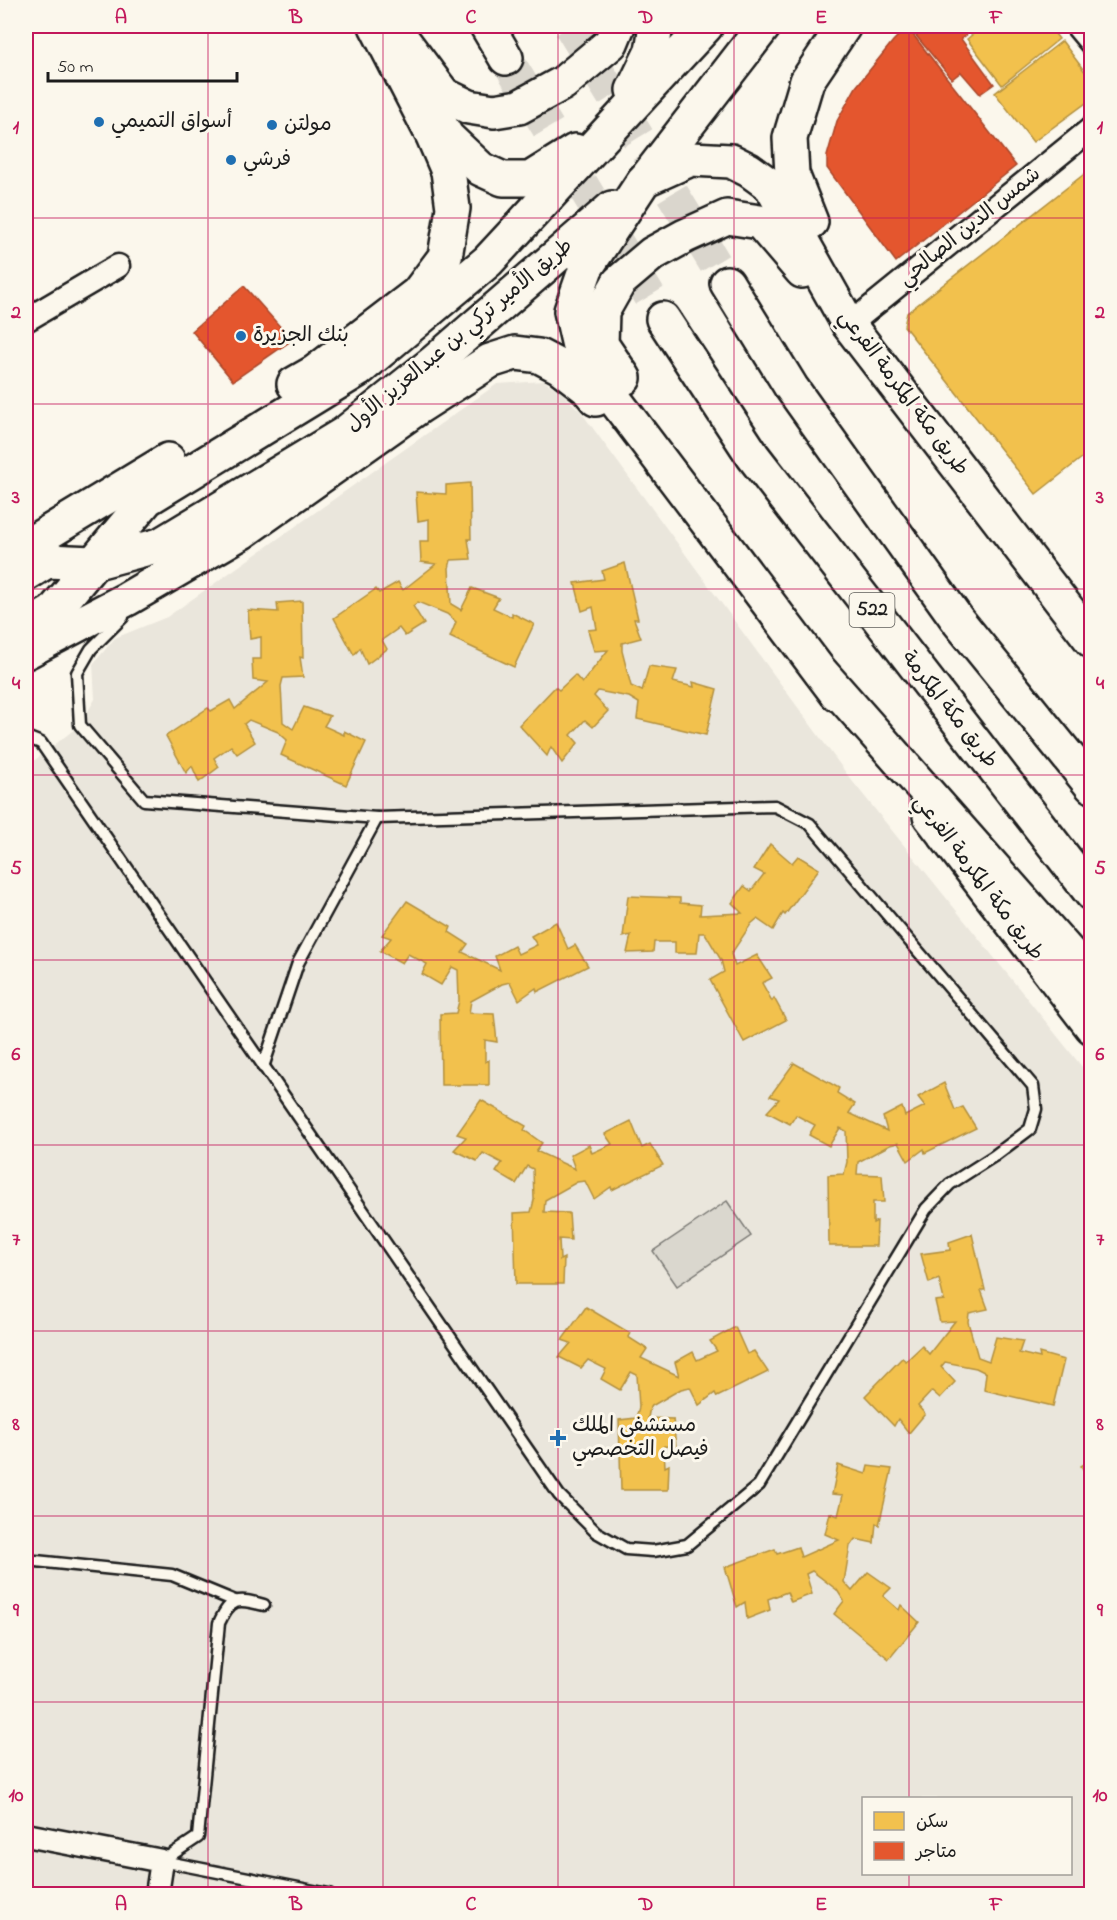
<svg xmlns="http://www.w3.org/2000/svg" width="1117" height="1920" viewBox="0 0 1117 1920" font-family="'Indie Flower','Playpen Sans Arabic',sans-serif">
<style>
.built{fill:#eae6dc;fill-rule:evenodd}
.green{fill:#dad7ce;stroke:#7b7a75;stroke-width:1.5}
.homes{fill:#f2c14e;stroke:#b2903f;stroke-width:1.5}
.shops{fill:#e4572e;stroke:#a84529;stroke-width:1.5}
.lines{fill:none;stroke-linecap:round;stroke-linejoin:round}
.highway-tunnel{stroke:#dad6cd;stroke-width:33;stroke-dasharray:33 16;stroke-linecap:butt}
.lane-casing{stroke:#1c1c1c;stroke-width:15}
.street-casing{stroke:#1c1c1c;stroke-width:27}
.primary-casing{stroke:#1c1c1c;stroke-width:38}
.highway-casing{stroke:#1c1c1c;stroke-width:38}
.lane{stroke:#fbf7ec;stroke-width:10}
.street{stroke:#fbf7ec;stroke-width:22}
.primary{stroke:#fbf7ec;stroke-width:33}
.highway{stroke:#fbf7ec;stroke-width:33}
.grid{fill:none;stroke:#c2185b;stroke-width:1.5;stroke-opacity:0.55}
.poi-dot{fill:#1f6fb2;stroke:#fbf7ec;stroke-width:2}
.labels{text-anchor:middle;dominant-baseline:central;stroke-width:6;stroke-linejoin:round;paint-order:stroke}
.shield{fill:#fbf7ec;stroke:#5f5e5a;stroke-width:1.5}
.shield-label{font-size:20px;font-weight:bold;fill:#1c1c1c}
.poi-label{font-size:21px;fill:#1c1c1c;stroke:#fbf7ec;text-anchor:start}
.street-label{font-size:21px;fill:#1c1c1c;stroke:#fbf7ec}
.neatline{fill:none;stroke:#c2185b;stroke-width:2}
.grid-label{font-size:20px;text-anchor:middle;font-weight:bold;fill:#c2185b}
</style>
<rect width="100%" height="100%" fill="#fbf7ec"/>
<filter id="ink" filterUnits="userSpaceOnUse"><feTurbulence type="fractalNoise" baseFrequency=".0167" numOctaves="2"/><feDisplacementMap in="SourceGraphic" scale="12" xChannelSelector="R" yChannelSelector="G"/><feConvolveMatrix kernelMatrix="1 2 1 2 8 2 1 2 1" color-interpolation-filters="sRGB"/></filter>
<g filter="url(#ink)">
<path class="built" d="M 544,381 L 561,392 L 581,412 L 849,777 L 1091,1078 L 1091,1894 L 26,1894 L 26,767 L 80,725 L 95,699 L 93,664 L 115,638 L 167,617 L 497,384 ZM 864,1798 L 1070,1798 L 1070,1874 L 864,1874 Z"/>
<path class="green" d="M 727,1201 L 751,1236 L 677,1286 L 653,1251 Z"/>
<g class="homes">
<path d="M 983,26 L 1049,26 L 1059,39 L 1002,85 L 967,39 Z"/>
<path d="M 1062,41 L 1092,81 L 1090,100 L 1033,142 L 995,93 Z"/>
<path d="M 1092,168 L 1092,450 L 1036,494 L 904,326 L 907,313 Z"/>
<path d="M 470,483 L 471,539 L 468,539 L 471,559 L 451,560 L 449,568 L 451,604 L 461,610 L 472,588 L 499,598 L 493,608 L 512,617 L 512,613 L 534,624 L 514,667 L 450,637 L 456,622 L 447,614 L 418,602 L 413,606 L 424,624 L 405,636 L 399,628 L 382,640 L 387,649 L 367,664 L 360,648 L 354,655 L 334,618 L 376,589 L 379,593 L 398,582 L 403,590 L 436,564 L 421,562 L 420,541 L 429,541 L 429,519 L 418,521 L 416,492 L 446,494 L 446,485 Z"/>
<path d="M 625,563 L 638,619 L 634,619 L 641,638 L 622,643 L 622,651 L 631,686 L 642,691 L 649,666 L 677,670 L 673,682 L 694,687 L 693,682 L 717,689 L 706,735 L 637,719 L 639,703 L 629,697 L 598,691 L 594,696 L 608,711 L 593,727 L 585,720 L 571,735 L 578,743 L 562,763 L 551,747 L 547,756 L 519,725 L 555,687 L 559,690 L 575,675 L 582,683 L 608,650 L 594,651 L 588,630 L 597,629 L 593,607 L 582,611 L 575,583 L 604,579 L 602,571 Z"/>
<path d="M 302,601 L 303,658 L 300,657 L 303,677 L 283,678 L 281,686 L 283,722 L 293,729 L 304,707 L 330,716 L 324,726 L 344,735 L 344,731 L 366,742 L 346,785 L 281,755 L 287,740 L 278,732 L 249,720 L 244,724 L 255,742 L 237,754 L 231,746 L 214,758 L 219,767 L 199,782 L 192,766 L 186,773 L 166,736 L 208,708 L 211,711 L 230,700 L 235,709 L 268,682 L 253,680 L 252,659 L 261,659 L 261,637 L 250,639 L 248,610 L 278,612 L 277,603 Z"/>
<path d="M 770,844 L 792,863 L 798,856 L 819,869 L 785,915 L 783,913 L 773,930 L 757,919 L 751,924 L 731,954 L 735,966 L 757,955 L 772,978 L 762,983 L 772,1001 L 774,998 L 786,1020 L 744,1042 L 710,980 L 724,972 L 721,960 L 705,933 L 699,933 L 697,953 L 675,953 L 675,942 L 654,942 L 653,952 L 627,953 L 631,935 L 623,937 L 628,896 L 680,898 L 680,903 L 701,905 L 700,915 L 742,913 L 732,903 L 744,886 L 751,891 L 764,874 L 754,869 Z"/>
<path d="M 407,901 L 451,927 L 449,932 L 468,944 L 462,952 L 500,970 L 495,956 L 514,946 L 518,954 L 537,945 L 531,936 L 556,922 L 568,949 L 575,945 L 588,966 L 537,992 L 536,988 L 519,1000 L 510,982 L 502,984 L 471,1001 L 469,1013 L 494,1014 L 497,1042 L 485,1040 L 485,1062 L 489,1060 L 489,1085 L 441,1085 L 440,1014 L 456,1013 L 459,1001 L 458,970 L 452,967 L 441,985 L 422,974 L 427,964 L 408,954 L 402,963 L 380,951 L 391,938 L 382,935 Z"/>
<path d="M 794,1063 L 839,1088 L 837,1093 L 855,1104 L 849,1113 L 887,1131 L 883,1117 L 902,1107 L 905,1116 L 925,1106 L 918,1097 L 944,1083 L 955,1110 L 963,1107 L 976,1128 L 925,1153 L 924,1149 L 908,1161 L 898,1143 L 890,1145 L 858,1162 L 857,1174 L 882,1175 L 884,1202 L 873,1202 L 873,1223 L 877,1221 L 876,1246 L 829,1246 L 828,1175 L 844,1174 L 847,1162 L 846,1131 L 840,1128 L 829,1146 L 809,1135 L 815,1125 L 796,1115 L 790,1124 L 767,1112 L 779,1099 L 770,1096 Z"/>
<path d="M 481,1100 L 526,1126 L 524,1130 L 542,1143 L 536,1151 L 575,1169 L 570,1155 L 589,1145 L 592,1153 L 612,1144 L 605,1134 L 631,1121 L 642,1148 L 650,1144 L 663,1165 L 612,1190 L 611,1187 L 594,1199 L 585,1181 L 577,1182 L 545,1200 L 544,1212 L 569,1213 L 571,1240 L 559,1239 L 560,1260 L 564,1258 L 563,1284 L 516,1284 L 514,1213 L 531,1212 L 534,1200 L 533,1169 L 527,1166 L 516,1184 L 496,1172 L 502,1163 L 483,1153 L 477,1161 L 454,1150 L 466,1137 L 457,1134 Z"/>
<path d="M 972,1234 L 985,1290 L 981,1290 L 988,1309 L 969,1313 L 968,1322 L 978,1357 L 989,1361 L 996,1337 L 1023,1341 L 1019,1353 L 1040,1358 L 1039,1353 L 1064,1360 L 1053,1406 L 984,1390 L 986,1373 L 976,1368 L 945,1362 L 941,1367 L 955,1382 L 940,1398 L 932,1391 L 918,1406 L 925,1414 L 909,1433 L 898,1419 L 894,1426 L 865,1396 L 902,1358 L 906,1361 L 922,1346 L 929,1354 L 955,1321 L 940,1322 L 935,1301 L 944,1300 L 939,1279 L 929,1283 L 921,1254 L 950,1250 L 949,1242 Z"/>
<path d="M 586,1307 L 630,1333 L 628,1337 L 647,1349 L 641,1358 L 679,1376 L 675,1362 L 693,1352 L 697,1360 L 717,1351 L 710,1341 L 735,1327 L 747,1354 L 754,1351 L 768,1372 L 717,1397 L 715,1393 L 699,1405 L 690,1387 L 681,1389 L 650,1407 L 648,1418 L 673,1419 L 676,1447 L 664,1446 L 665,1467 L 669,1465 L 668,1490 L 621,1490 L 619,1420 L 636,1418 L 639,1407 L 637,1375 L 631,1372 L 620,1390 L 601,1379 L 606,1369 L 588,1360 L 581,1368 L 559,1357 L 571,1343 L 562,1340 Z"/>
<path d="M 1092,1459 L 1092,1483 L 1081,1466 Z"/>
<path d="M 838,1465 L 866,1474 L 868,1466 L 892,1469 L 879,1525 L 876,1523 L 874,1543 L 855,1539 L 850,1546 L 844,1582 L 852,1591 L 868,1572 L 891,1588 L 883,1596 L 899,1610 L 901,1605 L 919,1622 L 889,1659 L 834,1614 L 844,1601 L 837,1590 L 812,1571 L 806,1574 L 812,1594 L 791,1602 L 787,1592 L 768,1599 L 770,1610 L 747,1619 L 745,1602 L 737,1607 L 725,1567 L 775,1549 L 777,1554 L 798,1547 L 801,1557 L 839,1540 L 825,1534 L 830,1513 L 838,1516 L 843,1495 L 832,1494 Z"/>
</g>
<g class="shops">
<path d="M 908,26 L 979,26 L 961,39 L 994,84 L 980,94 L 961,72 L 952,79 Z"/>
<path d="M 907,27 L 1016,166 L 896,262 L 827,168 L 827,156 L 837,121 L 856,87 L 893,41 Z"/>
<path d="M 244,286 L 292,340 L 233,381 L 192,331 Z"/>
</g>
<g class="lines">
<g class="highway-tunnel">
<path d="M 570,26 L 727,283"/>
<path d="M 506,58 L 663,319"/>
</g>
<g class="lane-casing">
<g id="lane">
<path d="M 26,737 L 41,743 L 559,1495 L 596,1532 L 626,1549 L 653,1551 L 687,1545 L 759,1485 L 926,1209 L 950,1184 L 994,1156 L 1030,1129 L 1036,1109 L 1033,1086 L 810,824 L 775,806 L 377,818 L 144,800 L 80,725 L 77,673 L 91,649 L 123,617"/>
<path d="M 263,1067 L 298,963 L 377,818"/>
<path d="M 26,1560 L 172,1575 L 235,1601"/>
<path d="M 162,1861 L 198,1837 L 219,1623 C 231,1597 238,1598 264,1605"/>
<path d="M 162,1861 L 329,1894"/>
</g>
</g>
<g class="street-casing">
<g id="street">
<path d="M 1077,26 L 1092,44"/>
<path d="M 26,320 L 118,266"/>
<path d="M 849,325 L 1092,128"/>
<path d="M 26,1835 L 162,1861 L 157,1894"/>
</g>
</g>
<g class="primary-casing">
<g id="primary">
<path d="M 397,32 L 444,95 L 469,107 L 494,111 L 519,107 L 563,83 L 611,43 L 618,26"/>
<path d="M 633,90 L 652,51 L 656,26"/>
<path d="M 439,123 L 447,137 L 481,169 L 503,179 L 530,179 L 575,151"/>
<path d="M 648,176 L 764,26"/>
<path d="M 811,222 L 792,174 L 790,138 L 807,81 L 844,26"/>
<path d="M 624,378 L 601,344 L 602,312 L 619,282 L 652,254 L 685,236 L 727,217 L 760,222 L 802,271"/>
<path d="M 294,384 L 315,372 L 418,293 L 445,257 L 453,208 L 448,171 L 433,136 L 376,26"/>
<path d="M 26,546 L 168,460"/>
<path d="M 26,574 L 47,561 L 93,563 L 160,545 L 344,434 L 433,363 L 612,208"/>
<path d="M 26,628 L 53,612 L 147,499 L 358,370 L 488,261 L 706,26"/>
<path d="M 26,652 L 127,599 L 242,532 L 420,406 L 490,361 L 515,353 L 539,356 L 560,367 L 587,388 L 596,399"/>
<path d="M 837,694 L 581,355 L 571,311 L 586,268 L 644,180 L 691,159 L 731,161 L 749,170 L 771,186 L 849,325 L 1092,641"/>
<path d="M 930,816 L 1092,1027"/>
</g>
</g>
<g class="highway-casing">
<g id="highway">
<path d="M 487,26 L 506,58"/>
<path d="M 727,283 L 791,387 L 959,622 L 1092,786"/>
<path d="M 663,319 L 753,456 L 1092,894"/>
<path d="M 820,671 L 1092,979"/>
</g>
</g>
<use href="#lane" class="lane"/>
<use href="#street" class="street"/>
<use href="#primary" class="primary"/>
<use href="#highway" class="highway"/>
</g>
</g>
<path class="grid" d="M 208,26 L 208,1894M 383,26 L 383,1894M 558,26 L 558,1894M 734,26 L 734,1894M 909,26 L 909,1798M 26,218 L 1092,218M 26,404 L 1092,404M 26,589 L 1092,589M 26,775 L 1092,775M 26,960 L 1092,960M 26,1145 L 1092,1145M 26,1331 L 1092,1331M 26,1516 L 1092,1516M 26,1702 L 1092,1702M 909,1874 L 909,1894"/>
<g class="poi-dot">
<circle cx="99" cy="122" r="6"/>
<circle cx="272" cy="125" r="6"/>
<circle cx="231" cy="160" r="6"/>
<circle cx="241" cy="336" r="6"/>
<path d="M555 1429h6v6h6v6h-6v6h-6v-6h-6v-6h6z"/>
</g>
<g class="labels">
<rect class="shield" x="849.5" y="593" width="45" height="34" rx="4.5"/>
<g class="shield-label">
<text x="872" y="610">522</text>
</g>
<g class="poi-label">
<text x="111" y="122">أسواق التميمي</text>
<text x="284" y="125">مولتن</text>
<text x="243" y="160">فرشي</text>
<text x="253" y="336">بنك الجزيرة</text>
<text x="572" y="1426">مستشفى الملك<tspan x="572" dy="24">فيصل التخصصي</tspan></text>
</g>
<g class="street-label">
<text transform="translate(970 227) rotate(-39)">شمس الدين الصالحي</text>
<text transform="translate(460 336) rotate(-40)">طريق الأمير تركي بن عبدالعزيز الأول</text>
<text transform="translate(903 393) rotate(53)">طريق مكة المكرمة الفرعي</text>
<text transform="translate(949 710) rotate(52)">طريق مكة المكرمة</text>
<text transform="translate(978 878) rotate(53)">طريق مكة المكرمة الفرعي</text>
</g>
</g>
<rect width="1117" height="1920" fill="none" stroke="#fbf7ec" stroke-width="66"/>
<rect x="862" y="1797" width="210" height="78" fill="#fbf7ec" stroke="#a29f99" stroke-width="1.5"/>
<rect x="874" y="1812" width="30" height="18" fill="#f2c14e" stroke="#a29f99" stroke-width="1.5"/>
<text x="916" y="1827" font-size="18" fill="#1c1c1c">سكن</text>
<rect x="874" y="1842" width="30" height="18" fill="#e4572e" stroke="#a29f99" stroke-width="1.5"/>
<text x="916" y="1857" font-size="18" fill="#1c1c1c">متاجر</text>
<path d="M48 72v9h189v-9" fill="none" stroke="#1c1c1c" stroke-width="3"/>
<text x="57" y="72" font-size="18" fill="#1c1c1c" stroke="#fbf7ec" stroke-width="4.5" paint-order="stroke">50 m</text>
<rect x="33" y="33" width="1051" height="1854" class="neatline"/>
<g class="grid-label">
<text x="121" y="23">A</text>
<text x="296" y="23">B</text>
<text x="471" y="23">C</text>
<text x="646" y="23">D</text>
<text x="821" y="23">E</text>
<text x="996" y="23">F</text>
<text x="16" y="133">1</text>
<text x="1100" y="133">1</text>
<text x="16" y="318">2</text>
<text x="1100" y="318">2</text>
<text x="16" y="503">3</text>
<text x="1100" y="503">3</text>
<text x="16" y="689">4</text>
<text x="1100" y="689">4</text>
<text x="16" y="874">5</text>
<text x="1100" y="874">5</text>
<text x="16" y="1060">6</text>
<text x="1100" y="1060">6</text>
<text x="16" y="1245">7</text>
<text x="1100" y="1245">7</text>
<text x="16" y="1430">8</text>
<text x="1100" y="1430">8</text>
<text x="16" y="1616">9</text>
<text x="1100" y="1616">9</text>
<text x="16" y="1801">10</text>
<text x="1100" y="1801">10</text>
<text x="121" y="1910">A</text>
<text x="296" y="1910">B</text>
<text x="471" y="1910">C</text>
<text x="646" y="1910">D</text>
<text x="821" y="1910">E</text>
<text x="996" y="1910">F</text>
</g>
</svg>
